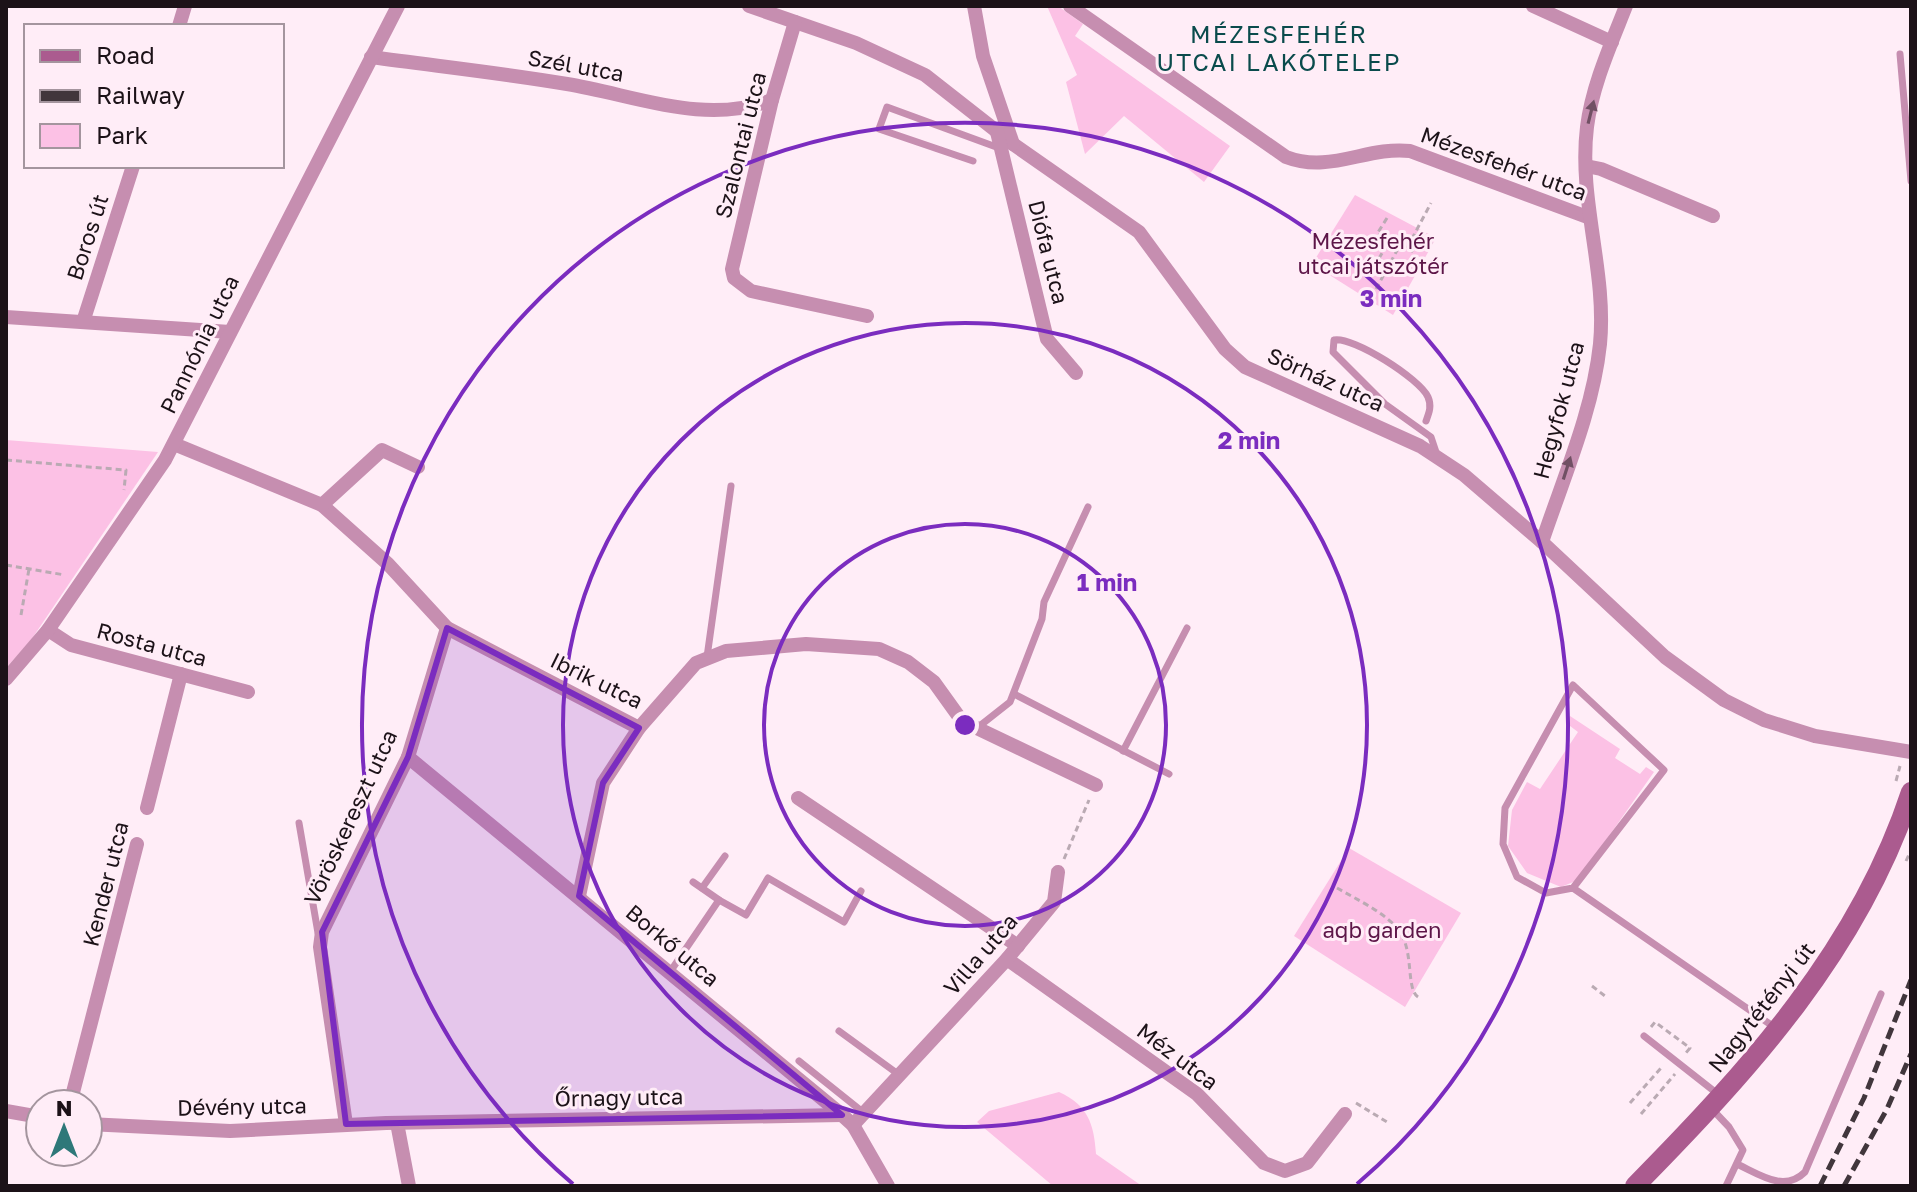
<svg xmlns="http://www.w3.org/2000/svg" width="1917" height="1192" viewBox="0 0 1917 1192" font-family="'Golos Text',sans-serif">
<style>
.green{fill:#fcc1e5}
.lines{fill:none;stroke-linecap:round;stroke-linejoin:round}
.path{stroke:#baaab3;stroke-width:3;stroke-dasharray:6 4;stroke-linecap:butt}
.lane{stroke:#c68eb0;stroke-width:7}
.street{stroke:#c68eb0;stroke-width:14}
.secondary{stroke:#ab5b8f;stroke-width:20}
.rail{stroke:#41363c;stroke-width:5;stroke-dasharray:12 6;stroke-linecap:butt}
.oneway{fill:#715064}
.marked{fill:#7b2cbf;fill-opacity:0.2;stroke:#7b2cbf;stroke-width:6;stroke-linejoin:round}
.ring{fill:none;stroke:#7b2cbf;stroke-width:4}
.labels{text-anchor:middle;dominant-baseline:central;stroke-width:6;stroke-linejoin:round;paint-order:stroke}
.street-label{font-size:22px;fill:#1c1218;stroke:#ffedf7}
.park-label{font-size:22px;fill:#5d1548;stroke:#ffedf7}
.neighbourhood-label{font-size:24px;letter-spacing:2px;fill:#0a4b4c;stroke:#ffedf7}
.centre{fill:#7b2cbf;stroke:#ffedf7;stroke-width:4}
.ring-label{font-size:24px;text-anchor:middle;font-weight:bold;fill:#7b2cbf;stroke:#ffedf7;stroke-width:6;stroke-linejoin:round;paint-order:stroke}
</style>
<rect width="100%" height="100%" fill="#ffedf7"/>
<g class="green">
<path d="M 1047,6 L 1058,6 L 1083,24 L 1075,36 L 1230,146 L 1204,182 L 1124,116 L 1085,154 L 1066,82 L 1077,75 Z"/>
<path d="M 1355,195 L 1436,238 L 1393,315 L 1312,264 Z"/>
<path d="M 6,440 L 158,452 L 31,640 L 6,668 Z"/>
<path d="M 1570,716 L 1620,749 L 1615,758 L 1640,774 L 1646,767 L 1654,772 L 1578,880 L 1561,887 L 1527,873 L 1508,846 L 1512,810 L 1527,782 L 1540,789 L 1578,732 L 1566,723 Z"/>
<path d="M 1349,848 L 1461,913 L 1405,1007 L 1294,936 Z"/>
<path d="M 1059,1092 C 1088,1105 1094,1124 1096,1154 L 1142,1186 L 1053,1186 L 977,1122 L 989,1111 Z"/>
</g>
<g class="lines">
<g class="path">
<path d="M 1387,218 L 1377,234 L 1399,247"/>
<path d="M 1407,248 L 1431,203"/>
<path d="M 1374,267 L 1389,241"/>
<path d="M 1376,289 L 1400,245 L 1412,251 L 1417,241 L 1429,246 L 1431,243 L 1415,233"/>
<path d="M 6,460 L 126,470 L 124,490"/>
<path d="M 6,565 L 65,575"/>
<path d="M 21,615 L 29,569"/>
<path d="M 1896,781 L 1900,766"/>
<path d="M 1064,859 L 1089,800"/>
<path d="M 1906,861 L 1911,850"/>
<path d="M 1337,888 C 1356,899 1388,914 1400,932 C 1414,953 1406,989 1418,997"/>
<path d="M 1592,986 L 1605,996"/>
<path d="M 1651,1027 L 1655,1022 L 1690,1048 L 1685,1054"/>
<path d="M 1356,1103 L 1387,1122"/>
<path d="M 1630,1103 L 1662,1067"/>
<path d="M 1641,1114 L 1675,1074"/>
</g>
<g class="lane">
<path d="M 1900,54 L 1911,181"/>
<path d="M 973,161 L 879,129 L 887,107 L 999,148"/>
<path d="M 1426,421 C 1429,413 1432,406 1428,397 C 1420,379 1353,336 1334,340 L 1333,352 L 1385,404 L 1431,437 L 1437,455"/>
<path d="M 707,657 L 731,486"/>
<path d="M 1014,694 L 1169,774"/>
<path d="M 977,728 L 1010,702 L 1042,619 L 1044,602 L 1088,507"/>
<path d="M 1123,751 L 1187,628"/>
<path d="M 299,823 L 318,933"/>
<path d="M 702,888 L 725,856"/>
<path d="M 1573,888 L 1546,893 L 1517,877 L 1503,844 L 1505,808 L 1573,685 L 1664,770 L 1573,888 L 1777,1029"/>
<path d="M 719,900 L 746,915 L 768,878 L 844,922 L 861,891"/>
<path d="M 670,972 L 719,900 L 693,882"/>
<path d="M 839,1031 L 898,1074"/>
<path d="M 1644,1036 L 1719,1095"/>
<path d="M 799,1061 L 864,1113"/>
<path d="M 1711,1108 L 1729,1127 L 1743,1150 L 1726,1186"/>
<path d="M 1739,1165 C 1762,1176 1785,1192 1805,1172 L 1881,994"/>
</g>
<g class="street">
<path d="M 749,6 L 856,43 L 925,75 L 1013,144 L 1139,232 L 1225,349 L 1245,367 L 1420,446 L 1464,475 L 1542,542 L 1665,657 L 1724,700 L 1764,720 L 1815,736 L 1911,752"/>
<path d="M 974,6 L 983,56 L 1013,144"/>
<path d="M 1070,6 L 1286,157 C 1330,174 1367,146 1410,151 L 1590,218"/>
<path d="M 1533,6 L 1612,42"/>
<path d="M 795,22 L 772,100 L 732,269 L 734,278 L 751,291 L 867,316"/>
<path d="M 179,26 L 185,6"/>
<path d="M 371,57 C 436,66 502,73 567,84 C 635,95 704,126 772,100"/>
<path d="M 997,132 L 1047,339 L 1076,373"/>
<path d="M 1586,166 L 1601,169 L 1713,216"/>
<path d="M 6,317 L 230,332"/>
<path d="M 83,322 L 133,166"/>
<path d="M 174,444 L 322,505 L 388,564 L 447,628 L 639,728"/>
<path d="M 322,505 L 382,450 L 418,467"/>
<path d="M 1542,542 C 1563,479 1593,411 1600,344 C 1607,271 1578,200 1587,127 C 1592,86 1611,44 1626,6"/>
<path d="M 48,630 L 71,645 L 248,692"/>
<path d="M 6,679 L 48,630 L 165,460 L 398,6"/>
<path d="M 408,757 L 842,1115 L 853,1125 L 888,1186"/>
<path d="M 798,798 L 1018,946"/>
<path d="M 147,808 L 181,674"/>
<path d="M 579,896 L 603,783 L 639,728 L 696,663 L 726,651 L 806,644 L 879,649 L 908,662 L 934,682 L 962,721 L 1096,785"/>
<path d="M 1007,959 L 1197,1094 L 1264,1163 L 1285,1171 L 1307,1163 L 1345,1114"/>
<path d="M 70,1104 L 137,844"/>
<path d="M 6,1111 L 40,1117"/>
<path d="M 397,1123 L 409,1186"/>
<path d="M 88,1124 L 230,1131 L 386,1123 L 842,1115"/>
<path d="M 346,1124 L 320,947 L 322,932 L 408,757 L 447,628"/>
<path d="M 853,1125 L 1007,959 L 1054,902 L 1058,872"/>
</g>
<path class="secondary" d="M 1635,1186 C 1750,1069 1859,950 1911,792"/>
<g class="rail">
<path d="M 1820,1186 L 1864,1098 L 1911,980"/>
<path d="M 1844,1186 L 1887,1109 L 1911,1054"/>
</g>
</g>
<defs><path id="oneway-solid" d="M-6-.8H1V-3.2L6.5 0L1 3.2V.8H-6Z" transform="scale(2)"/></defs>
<g class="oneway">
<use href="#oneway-solid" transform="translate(1591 112) rotate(-76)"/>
<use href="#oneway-solid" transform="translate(1567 468) rotate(-72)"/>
</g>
<path class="marked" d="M 447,628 L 639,728 L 603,783 L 579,896 L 842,1115 L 346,1124 L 322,932 L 408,757 Z"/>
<g class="ring">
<circle cx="965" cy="725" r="201"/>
<circle cx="965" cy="725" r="402"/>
<path d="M573 1184A603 603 0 1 1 1357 1184"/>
</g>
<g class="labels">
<g class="street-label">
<text transform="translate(576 65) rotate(10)">Szél utca</text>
<text transform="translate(740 145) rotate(-76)">Szalontai utca</text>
<text transform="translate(1504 163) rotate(20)">Mézesfehér utca</text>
<text transform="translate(87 237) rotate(-72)">Boros út</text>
<text transform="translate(1049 252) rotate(76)">Diófa utca</text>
<text transform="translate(199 344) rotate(-64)">Pannónia utca</text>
<text transform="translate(1326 379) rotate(24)">Sörház utca</text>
<text transform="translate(1558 410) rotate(-75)">Hegyfok utca</text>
<text transform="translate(152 644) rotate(15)">Rosta utca</text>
<text transform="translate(597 680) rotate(26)">Ibrik utca</text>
<text transform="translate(350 817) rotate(-65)">Vöröskereszt utca</text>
<text transform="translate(105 884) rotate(-76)">Kender utca</text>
<text transform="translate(673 945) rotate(40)">Borkő utca</text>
<text transform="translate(980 954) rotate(-49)">Villa utca</text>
<text transform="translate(1761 1007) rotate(-52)">Nagytétényi út</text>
<text transform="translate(1178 1056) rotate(37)">Méz utca</text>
<text transform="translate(619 1097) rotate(-1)">Őrnagy utca</text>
<text transform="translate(242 1106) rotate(-1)">Dévény utca</text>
</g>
<g class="park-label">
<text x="1373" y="240">Mézesfehér<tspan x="1373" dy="25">utcai játszótér</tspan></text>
<text x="1382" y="929">aqb garden</text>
</g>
<g class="neighbourhood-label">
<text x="1279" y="33">MÉZESFEHÉR<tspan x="1279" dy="28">UTCAI LAKÓTELEP</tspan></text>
</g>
</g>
<circle cx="965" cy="725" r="12" class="centre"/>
<g class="ring-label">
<text x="1391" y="307">3 min</text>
<text x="1249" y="449">2 min</text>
<text x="1107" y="591">1 min</text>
</g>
<rect width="1917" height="1192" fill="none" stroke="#1c1218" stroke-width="16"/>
<rect x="24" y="24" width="260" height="144" fill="#ffedf7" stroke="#a4959e" stroke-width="2"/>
<rect x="40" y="50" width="40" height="12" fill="#ab5b8f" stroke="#a4959e" stroke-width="2"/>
<text x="96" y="64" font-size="24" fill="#1c1218">Road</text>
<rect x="40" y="90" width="40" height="12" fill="#41363c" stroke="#a4959e" stroke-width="2"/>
<text x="96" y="104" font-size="24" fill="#1c1218">Railway</text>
<rect x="40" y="124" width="40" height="24" fill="#fcc1e5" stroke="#a4959e" stroke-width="2"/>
<text x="96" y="144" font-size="24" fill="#1c1218">Park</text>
<g transform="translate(64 1128)"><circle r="38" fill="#ffedf7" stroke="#a4959e" stroke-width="2"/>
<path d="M0-6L14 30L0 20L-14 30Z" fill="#2e7879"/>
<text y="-12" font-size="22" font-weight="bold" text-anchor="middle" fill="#1c1218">N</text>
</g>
</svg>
